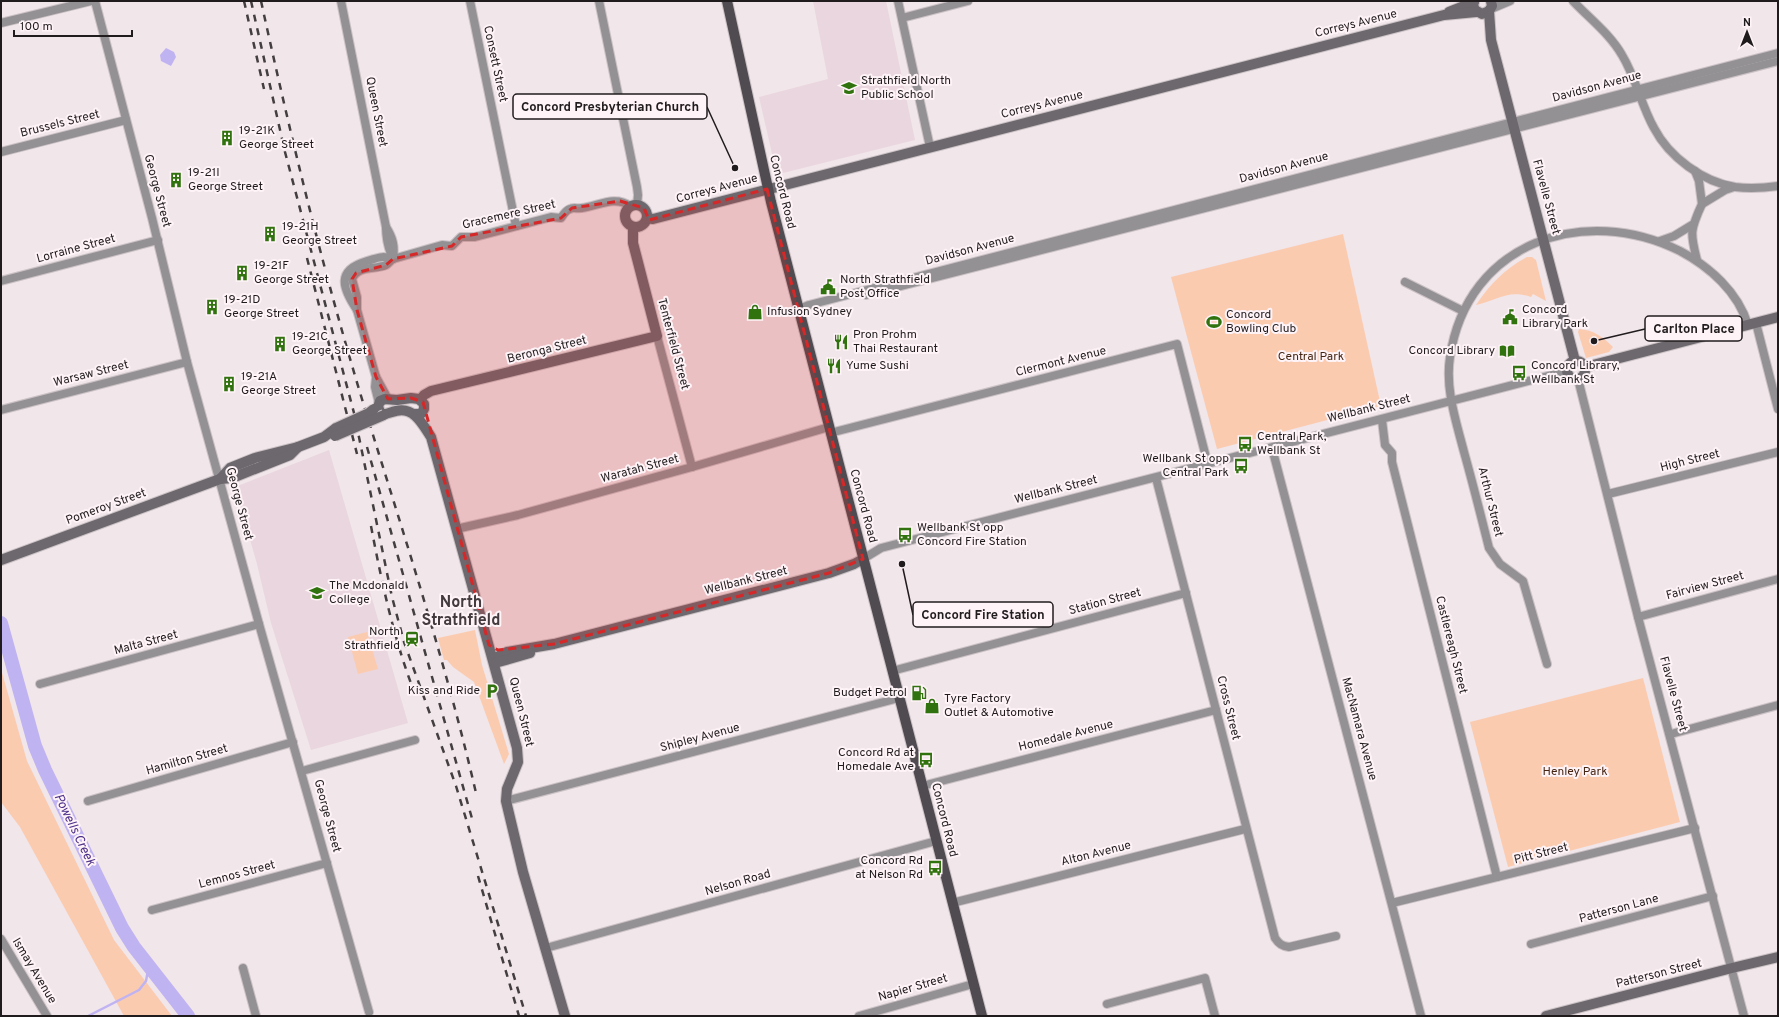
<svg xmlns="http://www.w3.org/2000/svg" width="1779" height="1017" viewBox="0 0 1779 1017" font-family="Overpass,sans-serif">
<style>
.built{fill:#ead6de}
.green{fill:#fbcbb0}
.water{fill:#c0b3f2}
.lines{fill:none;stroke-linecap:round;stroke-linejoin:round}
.stream{stroke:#c0b3f2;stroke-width:2.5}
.river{stroke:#c0b3f2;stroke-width:14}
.street-casing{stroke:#cbc2c5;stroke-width:10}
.secondary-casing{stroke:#cbc2c5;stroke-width:12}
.primary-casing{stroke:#cbc2c5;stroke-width:12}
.street{stroke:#949195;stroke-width:8}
.secondary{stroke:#6c686d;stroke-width:10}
.primary{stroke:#504b51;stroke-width:10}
.rail{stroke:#433e40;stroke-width:2.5;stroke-dasharray:7 7;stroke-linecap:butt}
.secondary-bridge-casing{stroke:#cbc2c5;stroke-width:12;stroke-linecap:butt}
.secondary-bridge{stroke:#6c686d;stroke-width:10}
.marked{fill:#d62828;fill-opacity:0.2;stroke:#d62828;stroke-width:3;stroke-dasharray:8 5;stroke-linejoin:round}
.labels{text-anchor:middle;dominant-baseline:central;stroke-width:4;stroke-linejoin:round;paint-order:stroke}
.street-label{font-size:12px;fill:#201c1e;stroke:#fef3f7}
.poi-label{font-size:12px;fill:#201c1e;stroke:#fef3f7;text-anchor:start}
.park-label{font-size:12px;fill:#452512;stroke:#fef3f7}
.water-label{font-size:13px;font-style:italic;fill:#4b2f88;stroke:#fef3f7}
.district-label{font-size:16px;font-weight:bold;fill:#433b3e;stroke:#fef3f7}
.leader{fill:none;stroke:#201c1e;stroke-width:1.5}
.callout-dot{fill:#201c1e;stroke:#fef3f7;stroke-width:1.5}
.callout{fill:#fef3f7;stroke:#201c1e;stroke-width:1.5}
.callout-label{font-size:13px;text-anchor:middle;font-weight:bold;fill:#201c1e}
</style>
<rect width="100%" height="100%" fill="#f1e6ea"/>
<g class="built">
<path d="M 813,1 L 886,1 L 915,140 L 779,174 L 776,171 L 759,97 L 828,79 Z"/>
<path d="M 329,450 L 408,723 L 311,750 L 271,623 L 257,564 L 235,487 Z"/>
</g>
<g class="green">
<path d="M 1343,234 L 1381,406 L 1217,449 L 1171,277 Z"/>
<path d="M 1527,257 L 1532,257 L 1536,260 L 1546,301 L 1533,294 L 1531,297 C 1508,289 1498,300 1476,305 C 1490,284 1505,269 1527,257 Z"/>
<path d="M 1579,329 C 1594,330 1603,337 1613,347 L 1609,352 L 1586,358 L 1578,332 Z"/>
<path d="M 475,630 L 482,665 L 509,754 L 504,764 L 474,682 L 453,667 L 447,660 L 444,660 L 438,638 Z"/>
<path d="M 367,632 L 378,669 L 358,674 L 348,637 Z"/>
<path d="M 1,669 L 27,761 L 114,940 L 172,1016 L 124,1016 L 20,827 L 1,802 Z"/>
<path d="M 1643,678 L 1680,822 L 1508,867 L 1470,722 Z"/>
</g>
<path class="water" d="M 166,48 L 174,52 L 176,57 L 171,66 L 161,61 L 160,55 Z"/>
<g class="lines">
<path class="stream" d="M 88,1016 L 139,990 L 146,981 L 149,965"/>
<path class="river" d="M 1,623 L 35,746 L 45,770 L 122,928 L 134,947 L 188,1016"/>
<g class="street-casing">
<g id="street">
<path d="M 95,1 L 152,218 L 187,362 L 259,624 L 369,1012"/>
<path d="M 341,1 L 386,227 C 386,239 388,248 393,259"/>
<path d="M 470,1 L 516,226"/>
<path d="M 599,1 L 637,187 L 638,195 L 637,205"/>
<path d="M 898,1 L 930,147"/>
<path d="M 1573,1 C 1590,19 1610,34 1622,55 C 1636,78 1641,105 1654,128 C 1669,157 1703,182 1735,187 C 1750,189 1764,188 1778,186"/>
<path d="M 1491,9 L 1510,1"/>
<path d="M 902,18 L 968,1"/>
<path d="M 1,23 L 91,1"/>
<path d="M 1,152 L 126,120"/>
<path d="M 1695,171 L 1699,181 L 1702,204 L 1725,190 L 1734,187"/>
<path d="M 386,227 C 393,238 395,246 393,259 C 391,260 389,263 386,265 C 375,270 358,265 352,279 L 357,297 L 357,310 L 376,377 L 388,399"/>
<path d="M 1660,241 L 1674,236 L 1692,225"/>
<path d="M 393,259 L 442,245 L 452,246 L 461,237 L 475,237 L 551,217 L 561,218 C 563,215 566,210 570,209 C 573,207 578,209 582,208 C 598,206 615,195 630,206"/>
<path d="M 1697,260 C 1690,233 1690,230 1702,204"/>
<path d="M 1,281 L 158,240"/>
<path d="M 1405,282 L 1463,311"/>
<path d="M 866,295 L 1778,61"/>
<path d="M 799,309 L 809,305 L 1778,53"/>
<path d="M 357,310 C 342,288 336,270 367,261 C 378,258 382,255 393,259"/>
<path d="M 1756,323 L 1778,409"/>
<path d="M 657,336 L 692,467"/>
<path d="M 376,377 L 375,387 L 379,403"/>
<path d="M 1578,379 L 1638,617 L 1744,1016"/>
<path d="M 1,410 L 187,362"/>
<path d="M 1382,420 L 1385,445 L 1392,453 L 1392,462 L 1497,877"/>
<path d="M 830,433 L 1177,344 L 1208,465"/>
<path d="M 1272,448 L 1421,1016"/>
<path d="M 1156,478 L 1275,938 C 1279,944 1282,946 1289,947 L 1336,936"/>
<path d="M 1608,494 L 1778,452"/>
<path d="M 456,529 L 518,515 L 692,467 L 829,427"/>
<path d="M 863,559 L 881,548 L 1567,371"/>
<path d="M 1638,617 L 1778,579"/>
<path d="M 1547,664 L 1523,581 L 1500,564 L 1489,548 C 1481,516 1473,484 1464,452 C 1456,421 1445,389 1450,357 C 1467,242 1585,203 1680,251 C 1710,267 1738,292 1748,325"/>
<path d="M 892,671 L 1186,593"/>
<path d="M 40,684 L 259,624"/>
<path d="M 1671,734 L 1778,705"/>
<path d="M 302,771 L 415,740"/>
<path d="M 922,786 L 1216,710"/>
<path d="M 88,801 L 293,742"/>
<path d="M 506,801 L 899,698"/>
<path d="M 952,903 L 1245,829"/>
<path d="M 1392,903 L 1695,828"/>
<path d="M 152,910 L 327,863"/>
<path d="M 1,939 L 47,1016"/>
<path d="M 1531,944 L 1713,896"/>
<path d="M 546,948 L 936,841"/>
<path d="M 243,968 L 256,1016"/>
<path d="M 1107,1004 L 1205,978 L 1215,1016"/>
<path d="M 859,1016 L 973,984"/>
</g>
</g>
<g class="secondary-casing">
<g id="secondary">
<path d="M 1474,1 L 1473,5 L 1475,10 L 1482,14 L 1489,11 L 1492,6 L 1491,1"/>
<path d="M 1489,11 L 1491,40 L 1575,361"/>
<path d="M 1449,12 L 1474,2"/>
<circle cx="636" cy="216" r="11"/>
<path d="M 647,218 L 653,219 L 1444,15 L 1476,12"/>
<circle cx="1576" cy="370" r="9"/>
<path d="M 1585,367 L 1778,317"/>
<path d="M 420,400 L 424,395 L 431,391 L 657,336 L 633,243 L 633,227"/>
<path d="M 414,414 L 421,414 L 424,409 L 424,404 L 419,399 L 411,398 L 397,400 L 385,399 L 380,401 L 378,407 L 381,414 C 387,415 390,412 396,411 C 414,406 423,425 431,437 L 517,748 L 518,762 L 507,789 L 506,801 L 523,872 L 565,1016"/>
<path d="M 220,479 L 230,468 L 255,458 L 298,447 L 324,437 L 336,428"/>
<path d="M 1,560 L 220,479 L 232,478 L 290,455 L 298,447"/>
<path d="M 493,659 L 507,652 L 554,644 L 829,573 L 854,564 L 863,559"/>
<path d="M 495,663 L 530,653"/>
<path d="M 1546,1016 L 1732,968 L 1778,957"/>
</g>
</g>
<g class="primary-casing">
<path id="primary" d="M 727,1 L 771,202 L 982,1016"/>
</g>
<use href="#street" class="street"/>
<use href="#secondary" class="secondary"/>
<use href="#primary" class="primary"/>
<g class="rail">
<path d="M 244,1 L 264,89"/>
<path d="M 251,1 L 285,152 L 354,413 L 392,597 L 404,642 L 456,786 L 526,1016"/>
<path d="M 261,1 C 291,138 324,275 365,409 C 404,536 446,663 476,793"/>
<path d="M 307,258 L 357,454"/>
<path d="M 367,447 L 473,822"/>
<path d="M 371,526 C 382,584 394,640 415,694"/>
<path d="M 478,876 L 519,1016"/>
</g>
<g class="secondary-bridge-casing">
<g id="secondary-bridge">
<path d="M 336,428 L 369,413 L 374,409"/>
<path d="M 335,436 L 384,415"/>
</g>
</g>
<use href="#secondary-bridge" class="secondary-bridge"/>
</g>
<path class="marked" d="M 767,189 L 863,559 L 829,573 L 554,644 L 498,650 L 489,645 L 423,402 L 411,398 L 388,399 L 376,377 L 357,310 L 352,279 L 356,273 L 386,265 L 393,259 L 452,246 L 461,237 L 561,218 L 572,208 L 620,201 L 644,208 L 649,220 Z"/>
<defs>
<g id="school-bare" transform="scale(1.2)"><path d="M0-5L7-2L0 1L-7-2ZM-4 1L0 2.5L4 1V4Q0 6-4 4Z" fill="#30720e" stroke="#fef3f7" stroke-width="2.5" paint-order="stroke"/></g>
<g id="building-bare" transform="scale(1.2)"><path d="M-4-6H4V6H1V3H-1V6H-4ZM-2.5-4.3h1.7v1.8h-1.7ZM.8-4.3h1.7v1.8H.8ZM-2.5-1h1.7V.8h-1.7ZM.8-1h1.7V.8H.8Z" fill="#30720e" stroke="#fef3f7" stroke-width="2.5" paint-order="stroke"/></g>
<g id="civic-bare" transform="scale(1.2)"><path d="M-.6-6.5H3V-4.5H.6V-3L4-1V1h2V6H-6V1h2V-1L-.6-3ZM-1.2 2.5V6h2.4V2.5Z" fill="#30720e" stroke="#fef3f7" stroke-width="2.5" paint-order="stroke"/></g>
<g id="shop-bare" transform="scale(1.2)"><path d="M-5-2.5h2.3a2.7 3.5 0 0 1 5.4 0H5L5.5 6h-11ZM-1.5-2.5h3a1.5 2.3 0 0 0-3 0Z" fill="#30720e" stroke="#fef3f7" stroke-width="2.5" paint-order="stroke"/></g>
<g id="stadium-bare" transform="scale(1.2)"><path d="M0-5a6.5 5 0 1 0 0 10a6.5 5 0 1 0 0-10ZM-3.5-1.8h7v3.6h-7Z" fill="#30720e" stroke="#fef3f7" stroke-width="2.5" paint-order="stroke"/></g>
<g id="restaurant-bare" transform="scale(1.2)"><path d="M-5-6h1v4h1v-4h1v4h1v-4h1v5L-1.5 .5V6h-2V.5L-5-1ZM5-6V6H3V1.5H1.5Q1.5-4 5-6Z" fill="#30720e" stroke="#fef3f7" stroke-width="2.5" paint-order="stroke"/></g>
<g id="library-bare" transform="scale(1.2)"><path d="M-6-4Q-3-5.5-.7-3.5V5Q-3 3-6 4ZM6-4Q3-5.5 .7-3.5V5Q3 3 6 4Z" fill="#30720e" stroke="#fef3f7" stroke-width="2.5" paint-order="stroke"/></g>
<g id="bus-bare" transform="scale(1.2)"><path d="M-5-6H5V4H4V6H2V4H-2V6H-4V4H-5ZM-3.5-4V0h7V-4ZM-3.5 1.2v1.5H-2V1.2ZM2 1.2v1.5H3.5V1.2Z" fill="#30720e" stroke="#fef3f7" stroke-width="2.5" paint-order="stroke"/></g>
<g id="station-bare" transform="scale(1.2)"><path d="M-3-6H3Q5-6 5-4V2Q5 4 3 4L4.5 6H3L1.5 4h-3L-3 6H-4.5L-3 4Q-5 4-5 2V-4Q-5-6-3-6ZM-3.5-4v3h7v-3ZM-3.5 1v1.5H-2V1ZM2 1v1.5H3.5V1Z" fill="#30720e" stroke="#fef3f7" stroke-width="2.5" paint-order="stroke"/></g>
<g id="parking-bare" transform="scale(1.2)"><path d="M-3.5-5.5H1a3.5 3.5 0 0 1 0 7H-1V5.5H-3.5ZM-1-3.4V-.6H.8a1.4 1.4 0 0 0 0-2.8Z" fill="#30720e" stroke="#fef3f7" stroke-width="2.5" paint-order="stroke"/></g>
<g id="fuel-bare" transform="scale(1.2)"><path d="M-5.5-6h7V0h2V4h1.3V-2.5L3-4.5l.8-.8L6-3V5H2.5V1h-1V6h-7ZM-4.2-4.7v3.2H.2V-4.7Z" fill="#30720e" stroke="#fef3f7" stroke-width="2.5" paint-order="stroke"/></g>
</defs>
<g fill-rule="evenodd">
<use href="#school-bare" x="849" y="88"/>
<use href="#building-bare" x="227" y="138"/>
<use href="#building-bare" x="176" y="180"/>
<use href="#building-bare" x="270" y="234"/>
<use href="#building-bare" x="242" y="273"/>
<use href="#civic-bare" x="828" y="287"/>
<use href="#building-bare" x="212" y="307"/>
<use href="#shop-bare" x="755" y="312"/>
<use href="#civic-bare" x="1510" y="317"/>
<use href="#stadium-bare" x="1214" y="322"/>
<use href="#restaurant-bare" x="841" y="342"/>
<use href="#building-bare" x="280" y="344"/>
<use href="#library-bare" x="1507" y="351"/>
<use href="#restaurant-bare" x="834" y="366"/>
<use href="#bus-bare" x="1519" y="373"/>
<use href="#building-bare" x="229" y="384"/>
<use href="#bus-bare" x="1245" y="444"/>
<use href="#bus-bare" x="1241" y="466"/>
<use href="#bus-bare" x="905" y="535"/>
<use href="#school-bare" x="317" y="593"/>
<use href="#station-bare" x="412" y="639"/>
<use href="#parking-bare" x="492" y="691"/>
<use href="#fuel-bare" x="919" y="693"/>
<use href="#shop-bare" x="932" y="706"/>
<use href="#bus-bare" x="926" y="760"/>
<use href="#bus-bare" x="935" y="868"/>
</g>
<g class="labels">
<g class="street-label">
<text transform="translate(1356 24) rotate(-14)">Correys Avenue</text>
<text transform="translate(495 64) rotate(78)">Consett Street</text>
<text transform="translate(1597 87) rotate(-15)">Davidson Avenue</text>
<text transform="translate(1042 105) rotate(-14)">Correys Avenue</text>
<text transform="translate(376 112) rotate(79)">Queen Street</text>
<text transform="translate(60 124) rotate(-14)">Brussels Street</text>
<text transform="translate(1284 168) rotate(-15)">Davidson Avenue</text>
<text transform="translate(717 189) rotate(-15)">Correys Avenue</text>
<text transform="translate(157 191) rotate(75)">George Street</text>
<text transform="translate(782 192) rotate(76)">Concord Road</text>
<text transform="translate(1546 197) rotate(75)">Flavelle Street</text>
<text transform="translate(509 215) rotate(-13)">Gracemere Street</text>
<text transform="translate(76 249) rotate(-15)">Lorraine Street</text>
<text transform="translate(970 250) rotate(-15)">Davidson Avenue</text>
<text transform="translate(673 344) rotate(75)">Tenterfield Street</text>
<text transform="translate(547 350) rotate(-14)">Beronga Street</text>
<text transform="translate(1061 362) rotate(-14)">Clermont Avenue</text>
<text transform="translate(91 374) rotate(-14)">Warsaw Street</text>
<text transform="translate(1369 409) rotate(-14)">Wellbank Street</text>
<text transform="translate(1690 461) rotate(-14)">High Street</text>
<text transform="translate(640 469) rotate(-15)">Waratah Street</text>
<text transform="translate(1056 490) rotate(-14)">Wellbank Street</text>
<text transform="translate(1490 502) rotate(76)">Arthur Street</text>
<text transform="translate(239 504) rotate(75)">George Street</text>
<text transform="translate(863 506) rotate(75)">Concord Road</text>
<text transform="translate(106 507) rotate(-20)">Pomeroy Street</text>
<text transform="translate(746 581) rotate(-14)">Wellbank Street</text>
<text transform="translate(1705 586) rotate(-15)">Fairview Street</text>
<text transform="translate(1105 602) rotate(-15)">Station Street</text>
<text transform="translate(146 643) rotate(-15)">Malta Street</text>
<text transform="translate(1451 645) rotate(76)">Castlereagh Street</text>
<text transform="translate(1673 694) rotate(75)">Flavelle Street</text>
<text transform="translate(1228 708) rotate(76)">Cross Street</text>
<text transform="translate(521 712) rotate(76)">Queen Street</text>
<text transform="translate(1359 729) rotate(75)">MacNamara Avenue</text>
<text transform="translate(1066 736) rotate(-14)">Homedale Avenue</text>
<text transform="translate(700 738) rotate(-15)">Shipley Avenue</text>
<text transform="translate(187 760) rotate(-16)">Hamilton Street</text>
<text transform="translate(327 816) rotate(75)">George Street</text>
<text transform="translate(944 820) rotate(76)">Concord Road</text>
<text transform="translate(1096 854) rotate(-14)">Alton Avenue</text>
<text transform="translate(1541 854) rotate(-14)">Pitt Street</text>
<text transform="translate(237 875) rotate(-15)">Lemnos Street</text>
<text transform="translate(738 883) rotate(-16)">Nelson Road</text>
<text transform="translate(1619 909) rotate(-15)">Patterson Lane</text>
<text transform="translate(34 971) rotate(59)">Ismay Avenue</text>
<text transform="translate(1659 974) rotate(-14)">Patterson Street</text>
<text transform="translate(913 988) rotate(-16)">Napier Street</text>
</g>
<g class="poi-label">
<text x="861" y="81">Strathfield North<tspan x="861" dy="14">Public School</tspan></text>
<text x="239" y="131">19-21K<tspan x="239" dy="14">George Street</tspan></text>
<text x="188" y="173">19-21I<tspan x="188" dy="14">George Street</tspan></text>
<text x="282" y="227">19-21H<tspan x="282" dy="14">George Street</tspan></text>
<text x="254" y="266">19-21F<tspan x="254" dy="14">George Street</tspan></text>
<text x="840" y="280">North Strathfield<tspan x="840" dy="14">Post Office</tspan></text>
<text x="224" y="300">19-21D<tspan x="224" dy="14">George Street</tspan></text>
<text x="1522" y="310">Concord<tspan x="1522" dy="14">Library Park</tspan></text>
<text x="767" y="312">Infusion Sydney</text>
<text x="1226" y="315">Concord<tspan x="1226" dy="14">Bowling Club</tspan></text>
<text x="853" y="335">Pron Prohm<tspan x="853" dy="14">Thai Restaurant</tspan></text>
<text x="292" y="337">19-21C<tspan x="292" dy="14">George Street</tspan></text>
<text x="1495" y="351" text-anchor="end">Concord Library</text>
<text x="846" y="366">Yume Sushi</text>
<text x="1531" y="366">Concord Library,<tspan x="1531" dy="14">Wellbank St</tspan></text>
<text x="241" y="377">19-21A<tspan x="241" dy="14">George Street</tspan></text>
<text x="1257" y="437">Central Park,<tspan x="1257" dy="14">Wellbank St</tspan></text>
<text x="1229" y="459" text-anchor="end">Wellbank St opp<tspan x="1229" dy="14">Central Park</tspan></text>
<text x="917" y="528">Wellbank St opp<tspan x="917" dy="14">Concord Fire Station</tspan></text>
<text x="329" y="586">The Mcdonald<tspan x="329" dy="14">College</tspan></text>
<text x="400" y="632" text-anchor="end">North<tspan x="400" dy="14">Strathfield</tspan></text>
<text x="480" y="691" text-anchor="end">Kiss and Ride</text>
<text x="907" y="693" text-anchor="end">Budget Petrol</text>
<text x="944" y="699">Tyre Factory<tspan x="944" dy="14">Outlet &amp; Automotive</tspan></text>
<text x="914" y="753" text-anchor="end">Concord Rd at<tspan x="914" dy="14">Homedale Ave</tspan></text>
<text x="923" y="861" text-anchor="end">Concord Rd<tspan x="923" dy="14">at Nelson Rd</tspan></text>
</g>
<g class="park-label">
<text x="1311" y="357">Central Park</text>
<text x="1575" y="772">Henley Park</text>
</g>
<g class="water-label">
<text transform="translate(74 830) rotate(64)">Powells Creek</text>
</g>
<g class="district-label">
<text x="461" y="603">North<tspan x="461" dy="18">Strathfield</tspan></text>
</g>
</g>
<path class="leader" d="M735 168L707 107M1594 341L1645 329M902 564L913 615"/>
<g class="callout-dot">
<circle cx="735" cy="168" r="4"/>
<circle cx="1594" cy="341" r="4"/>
<circle cx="902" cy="564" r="4"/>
</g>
<g class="callout">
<rect x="513" y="94" width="194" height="25" rx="4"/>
<rect x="1645" y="316" width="97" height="25" rx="4"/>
<rect x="913" y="602" width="140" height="25" rx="4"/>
</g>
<g class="callout-label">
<text x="610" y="111">Concord Presbyterian Church</text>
<text x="1694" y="333">Carlton Place</text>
<text x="983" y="619">Concord Fire Station</text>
</g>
<rect width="1779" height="1017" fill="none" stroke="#201c1e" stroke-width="4"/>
<g transform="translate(1747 32)" stroke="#fef3f7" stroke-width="3" paint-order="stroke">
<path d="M0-3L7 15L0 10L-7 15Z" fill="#201c1e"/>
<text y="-6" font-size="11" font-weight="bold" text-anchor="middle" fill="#201c1e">N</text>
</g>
<path d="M14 30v6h118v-6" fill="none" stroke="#201c1e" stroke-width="2"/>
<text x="20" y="30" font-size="12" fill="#201c1e" stroke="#fef3f7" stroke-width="3" paint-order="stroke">100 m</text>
</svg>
